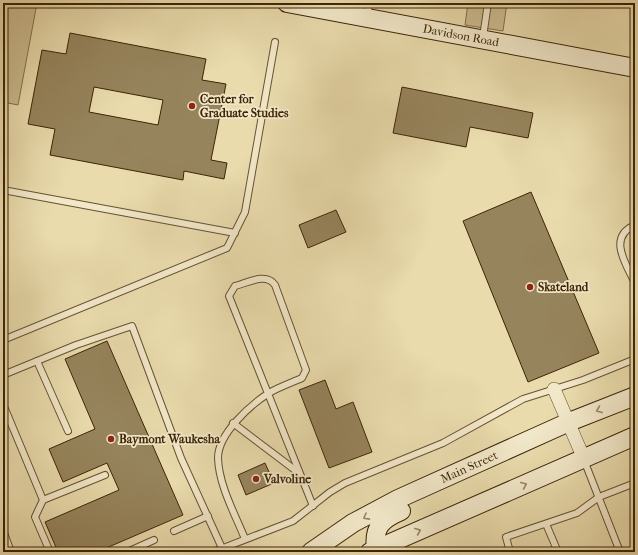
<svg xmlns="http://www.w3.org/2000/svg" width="638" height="555" viewBox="0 0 638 555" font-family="'IM FELL French Canon',serif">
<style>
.green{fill:#ccbc90;stroke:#84704b}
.building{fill:#96845c;stroke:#3d2506;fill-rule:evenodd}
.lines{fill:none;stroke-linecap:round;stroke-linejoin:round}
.lane-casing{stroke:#685230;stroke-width:8}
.street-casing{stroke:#685230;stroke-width:14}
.secondary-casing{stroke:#3d2506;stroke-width:20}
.lane{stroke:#f1e8c9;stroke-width:6}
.street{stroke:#f1e8c9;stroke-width:13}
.secondary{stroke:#f1e8c9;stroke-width:18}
.oneway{stroke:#978668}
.poi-dot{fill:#8f2418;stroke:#f1e8c9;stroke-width:1.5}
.labels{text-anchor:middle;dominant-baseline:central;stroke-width:3.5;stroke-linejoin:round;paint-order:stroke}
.street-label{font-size:12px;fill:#3d2506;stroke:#f1e8c9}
.poi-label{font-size:12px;font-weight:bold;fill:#3d2506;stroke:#f1e8c9;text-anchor:start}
</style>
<rect width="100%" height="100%" fill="#e9dbac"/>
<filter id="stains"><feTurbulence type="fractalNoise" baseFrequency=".005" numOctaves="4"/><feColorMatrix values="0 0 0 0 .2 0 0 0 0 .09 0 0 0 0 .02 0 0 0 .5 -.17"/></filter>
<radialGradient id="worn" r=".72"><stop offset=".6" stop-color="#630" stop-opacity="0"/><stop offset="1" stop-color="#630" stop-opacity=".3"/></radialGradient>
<g class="green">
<path d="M 3,3 L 37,3 L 18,105 L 3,102 Z"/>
<path d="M 468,3 L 507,3 L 503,31 L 465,25 Z"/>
</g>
<g class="building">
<path d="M 70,33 L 206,59 L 202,80 L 226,84 L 211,160 L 227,163 L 224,179 L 184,171 L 183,180 L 50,155 L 55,129 L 28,124 L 42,50 L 66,54 ZM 94,87 L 163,100 L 158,125 L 89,112 Z"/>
<path d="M 402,87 L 533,113 L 528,138 L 470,127 L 466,147 L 393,133 Z"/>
<path d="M 531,192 L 599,353 L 528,382 L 463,221 Z"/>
<path d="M 336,210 L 346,232 L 308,248 L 299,225 Z"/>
<path d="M 107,341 L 183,515 L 97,552 L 58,552 L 45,522 L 119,490 L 107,463 L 63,482 L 49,449 L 95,429 L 65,359 Z"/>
<path d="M 325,380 L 336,409 L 353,402 L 372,452 L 329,468 L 299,390 Z"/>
<path d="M 265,463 L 274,483 L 246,495 L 238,475 Z"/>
</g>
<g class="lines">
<g class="lane-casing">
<g id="lane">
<path d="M 367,17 L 369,3"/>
<path d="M 483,37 L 488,3"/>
<path d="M 3,190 L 235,233"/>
<path d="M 635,225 C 607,237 626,264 635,283"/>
<path d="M 3,340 L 227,248 L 245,212 L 275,42"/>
<path d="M 37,361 L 68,431"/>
<path d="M 3,375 L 76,345 L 132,326 L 181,458 L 222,548"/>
<path d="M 3,404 L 43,500 L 35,517 L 50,552"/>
<path d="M 233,423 L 299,473"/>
<path d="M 584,460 L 620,552"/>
<path d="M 43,500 L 105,475"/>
<path d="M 546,524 L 558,552"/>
<path d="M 3,530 L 11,552"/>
<path d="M 174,531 L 208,516"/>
<path d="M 245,539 C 235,514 219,486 218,458 C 218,434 250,405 269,393 C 279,387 291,383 302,378 L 306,370 L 275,285 C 266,272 247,283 235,286 L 229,296 L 313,506"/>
<path d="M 127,552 L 154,540"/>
<path d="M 213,552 L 293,521 L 330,492 L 345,483 L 443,443 L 523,399 L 583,380 L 635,359"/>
<path d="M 510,552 L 506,537 L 577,513 L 599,497 L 635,483"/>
</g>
</g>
<g class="street-casing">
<path id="street" d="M 554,389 L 584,459"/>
</g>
<g class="secondary-casing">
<g id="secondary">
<path id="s1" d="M 287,3 L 635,68"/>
<path d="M 376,549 C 373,527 382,519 401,511"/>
<path id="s2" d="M 311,552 L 353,523 L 398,499 L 569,422 L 635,396"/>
<path d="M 370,552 L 635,436"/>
</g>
</g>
<use href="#lane" class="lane"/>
<use href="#street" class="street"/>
<use href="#secondary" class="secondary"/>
</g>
<defs><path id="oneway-chevron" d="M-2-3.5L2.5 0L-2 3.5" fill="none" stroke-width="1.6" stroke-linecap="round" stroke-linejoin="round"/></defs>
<g class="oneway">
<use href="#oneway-chevron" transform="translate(599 410) rotate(158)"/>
<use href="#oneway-chevron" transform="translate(524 485) rotate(-23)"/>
<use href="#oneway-chevron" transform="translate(366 517) rotate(152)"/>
<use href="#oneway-chevron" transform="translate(418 531) rotate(-23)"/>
</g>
<g class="poi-dot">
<circle cx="192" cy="106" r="4"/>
<circle cx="530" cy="287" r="4"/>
<circle cx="111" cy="439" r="4"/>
<circle cx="256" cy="479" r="4"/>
</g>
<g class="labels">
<g class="street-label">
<text stroke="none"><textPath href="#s1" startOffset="177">Davidson Road</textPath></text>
<text stroke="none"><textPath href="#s2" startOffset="180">Main Street</textPath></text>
</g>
<g class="poi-label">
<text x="200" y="99">Center for<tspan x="200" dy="14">Graduate Studies</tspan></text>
<text x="538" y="287">Skateland</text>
<text x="119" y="439">Baymont Waukesha</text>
<text x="264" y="479">Valvoline</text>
</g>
</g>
<rect width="638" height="555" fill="none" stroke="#e9dbac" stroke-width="16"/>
<rect x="4" y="4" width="630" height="547" fill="none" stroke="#3d2506" stroke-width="2"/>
<rect x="8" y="8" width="622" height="539" fill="none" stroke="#3d2506"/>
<rect width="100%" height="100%" filter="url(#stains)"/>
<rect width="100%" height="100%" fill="url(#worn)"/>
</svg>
